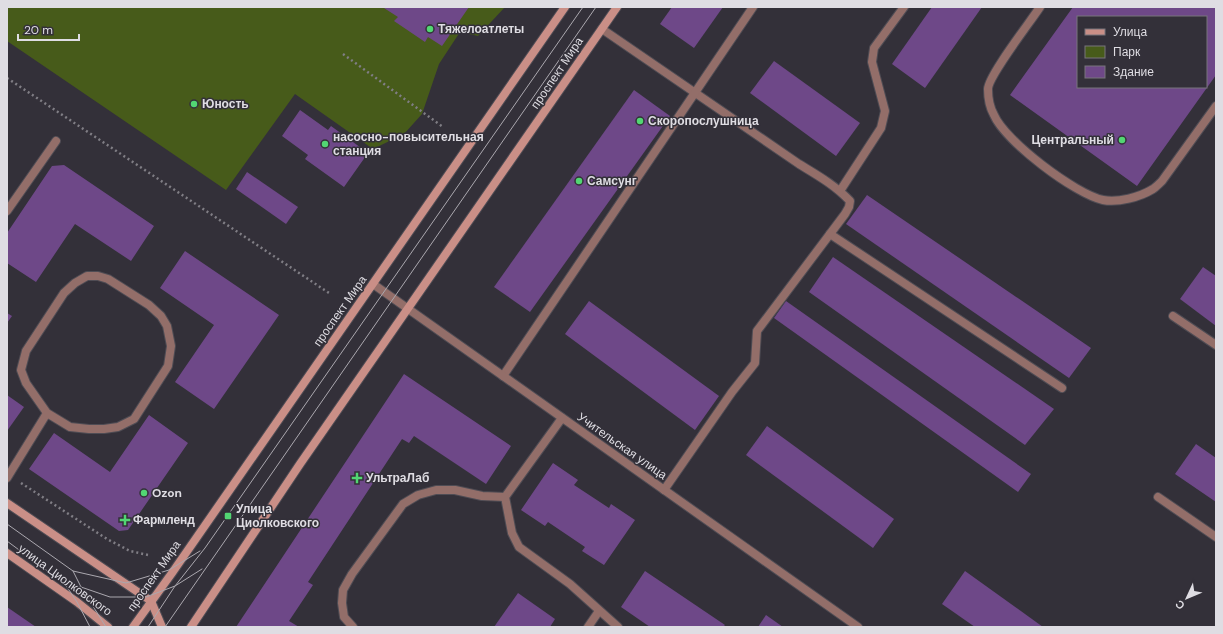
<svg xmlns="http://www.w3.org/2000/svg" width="1223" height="634" viewBox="0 0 1223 634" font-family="'DM Sans',sans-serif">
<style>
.green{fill:#475b1a}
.building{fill:#6e4888;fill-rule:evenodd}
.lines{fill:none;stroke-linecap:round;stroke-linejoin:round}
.service-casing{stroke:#4f4c54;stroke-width:10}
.minor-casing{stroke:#4f4c54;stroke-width:10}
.secondary-casing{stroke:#4f4c54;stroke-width:10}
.path{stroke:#807e85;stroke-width:2.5;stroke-dasharray:2 3;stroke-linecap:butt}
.service{stroke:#936e69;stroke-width:8}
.minor{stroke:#936e69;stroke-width:8}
.secondary{stroke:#ca8f87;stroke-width:8}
.tram{stroke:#aba8af;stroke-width:1}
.poi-dot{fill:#52d673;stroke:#333039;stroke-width:1.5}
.labels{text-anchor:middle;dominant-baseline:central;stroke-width:3;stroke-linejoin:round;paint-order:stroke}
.poi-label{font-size:12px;font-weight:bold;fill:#dfdde3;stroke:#333039;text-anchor:start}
.street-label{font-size:12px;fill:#dfdde3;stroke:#333039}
</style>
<rect width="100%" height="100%" fill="#333039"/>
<path class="green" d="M 7,7 L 505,7 L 478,36 L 460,32 L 439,64 L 422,114 L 404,134 L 373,149 L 295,94 L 226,190 L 7,41 Z"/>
<g class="building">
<path d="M 385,7 L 469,7 L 442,46 L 428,37 L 425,42 L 394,21 L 398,17 L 384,8 Z"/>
<path d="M 672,7 L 723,7 L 694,48 L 660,24 Z"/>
<path d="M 932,7 L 982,7 L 925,88 L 892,64 Z"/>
<path d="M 1073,7 L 1216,7 L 1216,75 L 1137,186 L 1010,95 ZM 1078,17 L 1206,17 L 1206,87 L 1078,87 Z"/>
<path d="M 774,61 L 860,123 L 836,156 L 750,93 Z"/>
<path d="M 634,90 L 670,116 L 530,312 L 494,287 Z"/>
<path d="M 300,110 L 328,130 L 331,126 L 368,153 L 344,187 L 305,159 L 308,155 L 282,136 Z"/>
<path d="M 64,165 L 154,226 L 131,261 L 75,224 L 36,282 L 7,263 L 7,233 L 52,166 Z"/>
<path d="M 247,172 L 298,207 L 286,224 L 236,189 Z"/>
<path d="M 867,195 L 1091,348 L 1069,378 L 846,224 Z"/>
<path d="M 185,251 L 279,315 L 214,409 L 175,382 L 214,325 L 160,288 Z"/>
<path d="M 833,257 L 1054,409 L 1025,445 L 809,292 Z"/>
<path d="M 1203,267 L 1216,276 L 1216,326 L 1180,299 Z"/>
<path d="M 589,301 L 719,396 L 695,430 L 565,334 Z"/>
<path d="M 786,301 L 1031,474 L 1018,492 L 774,318 Z"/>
<path d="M 7,313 L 12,316 L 7,323 Z"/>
<path d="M 404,374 L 511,446 L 486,484 L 414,436 L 409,443 L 402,439 L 308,582 L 313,585 L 289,621 L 299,627 L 236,627 Z"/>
<path d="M 7,395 L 24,407 L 7,431 Z"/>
<path d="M 149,415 L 188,443 L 128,530 L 119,531 L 29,469 L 54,433 L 110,472 Z"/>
<path d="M 767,426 L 894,519 L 873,548 L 746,455 Z"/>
<path d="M 1196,444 L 1216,458 L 1216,502 L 1175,474 Z"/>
<path d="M 553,463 L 578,480 L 574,485 L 609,508 L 611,504 L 635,520 L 604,565 L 582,551 L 585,547 L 548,522 L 545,526 L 521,510 Z"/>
<path d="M 645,571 L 725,625 L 723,627 L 650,627 L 621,607 Z"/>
<path d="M 965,571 L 1043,627 L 975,627 L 942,604 Z"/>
<path d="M 518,593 L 555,619 L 550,627 L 494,627 Z"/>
<path d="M 7,607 L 36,627 L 7,627 Z"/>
<path d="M 766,615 L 783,627 L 758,627 Z"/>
</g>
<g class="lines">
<g class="service-casing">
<g id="service">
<path d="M 1040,7 C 1031,21 988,76 988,89 C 988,97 990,108 994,115 C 1005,141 1075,194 1103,200 C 1118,203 1140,197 1153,189 C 1156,187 1159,184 1162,181 L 1216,106"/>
<path d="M 602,29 L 799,164 C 817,175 835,185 850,201 L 849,207 L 845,214 L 757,331 L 755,363 L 732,392 L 664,490"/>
<path d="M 840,191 L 881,128 L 885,111 L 872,62 L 874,48 L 904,7"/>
<path d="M 7,211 L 56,141"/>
<path d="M 830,234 L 1062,388"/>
<path d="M 1173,316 L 1216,345"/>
<path d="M 503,376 L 753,7"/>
<path d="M 562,418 L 505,497 L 512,533 L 519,547 L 570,584 L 618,627"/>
<path d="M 7,478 L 47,413 L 70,427 L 89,429 L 104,429 L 118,427 L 134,419 L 168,366 L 171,346 L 167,326 L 161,316 L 149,305 L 108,279 L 98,276 L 87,276 L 75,283 L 64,293 L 26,351 L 21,370 L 26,383 L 47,413"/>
<path d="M 1158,497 L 1216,537"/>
<path d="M 353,627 L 344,617 L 342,603 L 343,590 L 352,574 L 403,504 L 418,495 L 436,490 L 455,490 L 482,496 L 505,497"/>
<path d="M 588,627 L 599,611"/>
</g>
</g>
<g class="minor-casing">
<path id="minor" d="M 373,284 L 858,627"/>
</g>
<g class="secondary-casing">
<g id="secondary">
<path d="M 7,503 L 151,601 L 162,627"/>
<path d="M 7,553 L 77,602 L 108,627"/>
<path d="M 133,627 L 172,573 L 565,7"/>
<path d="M 191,627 L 300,464 L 617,7"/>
</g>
</g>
<g class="path">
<path d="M 343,54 L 443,127"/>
<path d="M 7,78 L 329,293"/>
<path d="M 21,483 L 107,539 L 130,551 L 148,555"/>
</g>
<use href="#service" class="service"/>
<use href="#minor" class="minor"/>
<use href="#secondary" class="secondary"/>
<g class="tram">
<path d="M 7,524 L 73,571 L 126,583 L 169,570 L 200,551"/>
<path d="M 7,541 L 65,584 L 77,602 L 90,627"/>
<path d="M 73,571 L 81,587 L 106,627"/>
<path d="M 65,584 L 81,587 L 110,597 L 146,597 L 175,586 L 202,569"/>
<path d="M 148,627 L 175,586 L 205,548 L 583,7"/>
<path d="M 165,627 L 596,7"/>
</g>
</g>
<g class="poi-dot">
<circle cx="430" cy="29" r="4"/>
<circle cx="194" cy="104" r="4"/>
<circle cx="640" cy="121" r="4"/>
<circle cx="1122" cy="140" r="4"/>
<circle cx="325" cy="144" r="4"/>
<circle cx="579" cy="181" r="4"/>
<path d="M355 472h4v4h4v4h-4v4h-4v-4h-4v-4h4z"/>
<circle cx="144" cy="493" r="4"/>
<rect x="224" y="512" width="8" height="8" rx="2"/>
<path d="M123 514h4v4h4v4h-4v4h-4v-4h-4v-4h4z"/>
</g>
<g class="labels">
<g class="poi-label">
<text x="438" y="29">Тяжелоатлеты</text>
<text x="202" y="104">Юность</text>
<text x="648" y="121">Скоропослушница</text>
<text x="333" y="137">насосно-повысительная<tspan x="333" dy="14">станция</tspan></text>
<text x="1114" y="140" text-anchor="end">Центральный</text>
<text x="587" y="181">Самсунг</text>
<text x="366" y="478">УльтраЛаб</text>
<text x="152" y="493">Ozon</text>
<text x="236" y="509">Улица<tspan x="236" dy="14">Циолковского</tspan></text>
<text x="133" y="520">Фармленд</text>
</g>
<g class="street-label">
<text transform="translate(557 73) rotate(-56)">проспект Мира</text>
<text transform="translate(340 311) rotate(-55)">проспект Мира</text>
<text transform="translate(622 446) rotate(35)">Учительская улица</text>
<text transform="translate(154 576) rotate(-55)">проспект Мира</text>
<text transform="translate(65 580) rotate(36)">улица Циолковского</text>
</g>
</g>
<rect width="1223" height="634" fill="none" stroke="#dfdde3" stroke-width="16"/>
<rect x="1077" y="16" width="130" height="72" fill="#333039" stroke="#78757d"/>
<rect x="1085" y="29" width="20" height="6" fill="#ca8f87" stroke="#78757d"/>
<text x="1113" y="36" font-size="12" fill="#dfdde3">Улица</text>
<rect x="1085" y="46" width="20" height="12" fill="#475b1a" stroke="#78757d"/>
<text x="1113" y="56" font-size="12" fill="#dfdde3">Парк</text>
<rect x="1085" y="66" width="20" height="12" fill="#6e4888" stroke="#78757d"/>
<text x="1113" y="76" font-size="12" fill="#dfdde3">Здание</text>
<g transform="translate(1187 598) rotate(226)" stroke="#333039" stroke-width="3" paint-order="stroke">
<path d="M0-3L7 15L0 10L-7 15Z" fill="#dfdde3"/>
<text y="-6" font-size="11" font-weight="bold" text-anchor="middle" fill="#dfdde3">С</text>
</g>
<path d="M18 34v6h61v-6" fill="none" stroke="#dfdde3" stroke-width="2"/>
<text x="24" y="34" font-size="12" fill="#dfdde3" stroke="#333039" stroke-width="3" paint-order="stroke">20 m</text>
</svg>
